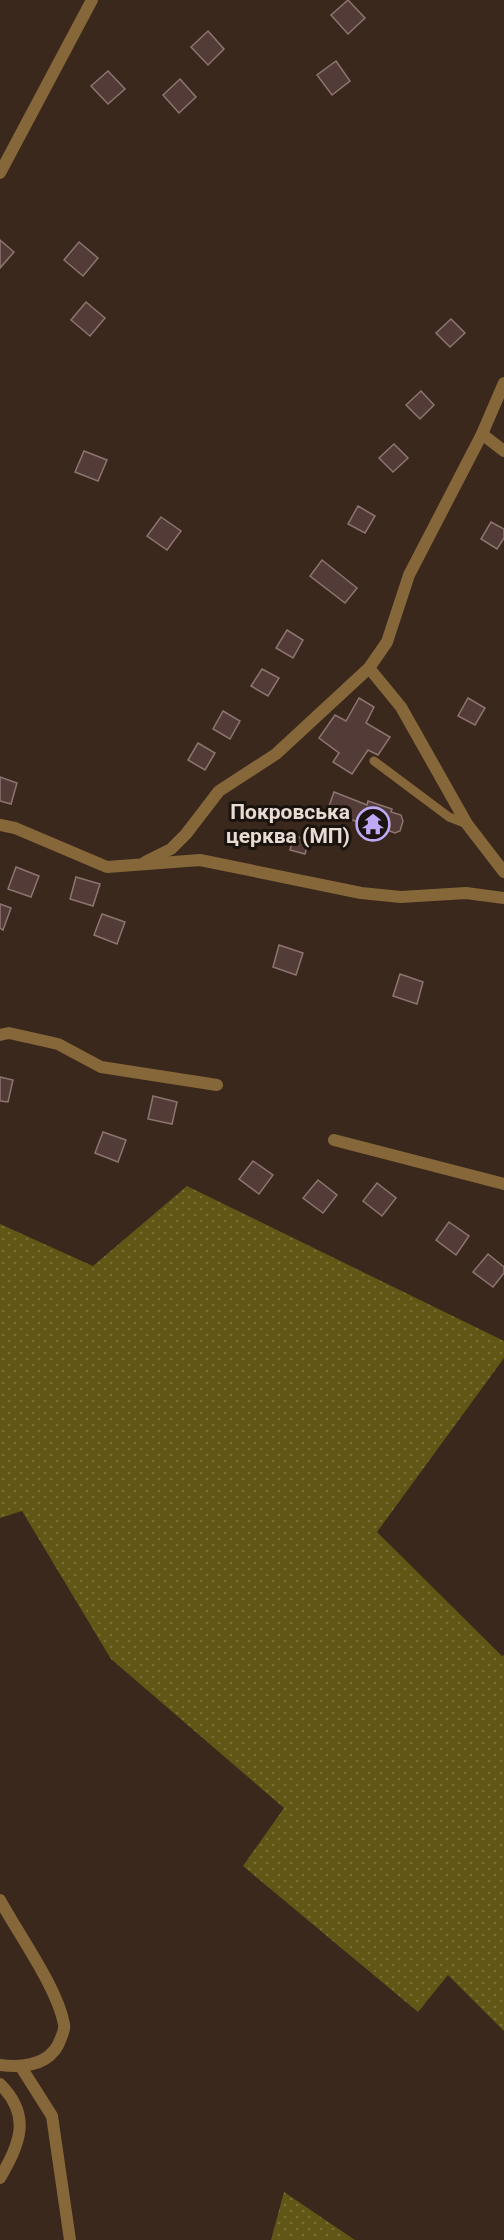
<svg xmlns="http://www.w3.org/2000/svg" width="504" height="2240" viewBox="0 0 504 2240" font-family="Roboto,sans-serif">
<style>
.garden{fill:url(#garden-dots)}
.building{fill:#533c38;stroke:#8e7470;stroke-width:1.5}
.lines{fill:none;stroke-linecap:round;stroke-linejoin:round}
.lane{stroke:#866739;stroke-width:9}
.street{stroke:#866739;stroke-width:12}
.labels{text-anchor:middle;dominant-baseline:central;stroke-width:6;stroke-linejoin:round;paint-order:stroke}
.poi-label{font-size:21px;font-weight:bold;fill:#e7dbd4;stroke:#1b130e;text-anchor:end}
</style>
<defs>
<pattern id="garden-dots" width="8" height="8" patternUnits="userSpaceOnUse" patternTransform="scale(1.5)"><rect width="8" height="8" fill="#615615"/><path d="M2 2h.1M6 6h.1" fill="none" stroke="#786e36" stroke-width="1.8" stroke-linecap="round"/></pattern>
</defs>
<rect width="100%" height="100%" fill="#3a281d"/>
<g class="garden">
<path d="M 187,1186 L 504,1341 L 504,1358 L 377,1532 L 502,1656 L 504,1655 L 504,2031 L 448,1975 L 418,2012 L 243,1866 L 284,1808 L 111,1659 L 22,1511 L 0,1518 L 0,1224 L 93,1266 Z"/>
<path d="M 284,2192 L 352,2238 L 355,2240 L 271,2240 Z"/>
</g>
<g class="building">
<path d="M 348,0 L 365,18 L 348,34 L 331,15 Z"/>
<path d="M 208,31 L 224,49 L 208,65 L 191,47 Z"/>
<path d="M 336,61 L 350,81 L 332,95 L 317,75 Z"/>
<path d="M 108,71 L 125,89 L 108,104 L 91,86 Z"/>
<path d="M 180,79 L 196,97 L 179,113 L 163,95 Z"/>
<path d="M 0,240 L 14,252 L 0,268 Z"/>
<path d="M 79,242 L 98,258 L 83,276 L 64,260 Z"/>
<path d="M 86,302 L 105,318 L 90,336 L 71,320 Z"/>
<path d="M 451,319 L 465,333 L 450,347 L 436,333 Z"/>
<path d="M 421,391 L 434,405 L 420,419 L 406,405 Z"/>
<path d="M 394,444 L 408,458 L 393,472 L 379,458 Z"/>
<path d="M 84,451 L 107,460 L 98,481 L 75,472 Z"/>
<path d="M 358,506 L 375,516 L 365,533 L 348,524 Z"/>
<path d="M 161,517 L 181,531 L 167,550 L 147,536 Z"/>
<path d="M 491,522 L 504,529 L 504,538 L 497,549 L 481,539 Z"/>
<path d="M 322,560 L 357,588 L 345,603 L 310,576 Z"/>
<path d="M 287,630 L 303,640 L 293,658 L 276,648 Z"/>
<path d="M 262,669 L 279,678 L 268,696 L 251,686 Z"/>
<path d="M 359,698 L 374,707 L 366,723 L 390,737 L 378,755 L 368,750 L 352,774 L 333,762 L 339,753 L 319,738 L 335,715 L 346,721 Z"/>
<path d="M 468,698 L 485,708 L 475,725 L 458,716 Z"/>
<path d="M 223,711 L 240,721 L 230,739 L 213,729 Z"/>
<path d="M 198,743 L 215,753 L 205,770 L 188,760 Z"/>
<path d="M 0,777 L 17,783 L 11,804 L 0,801 Z"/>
<path d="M 334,792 L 367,805 L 368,801 L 392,809 L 391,812 L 401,815 L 403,821 L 400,831 L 395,833 L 384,829 L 382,833 L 328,809 Z"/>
<path d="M 294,836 L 309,840 L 305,854 L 290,850 Z"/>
<path d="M 16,867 L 39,876 L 31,897 L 8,889 Z"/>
<path d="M 76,877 L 100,884 L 93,906 L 70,899 Z"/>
<path d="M 0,904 L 11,908 L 3,930 L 0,928 Z"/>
<path d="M 102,914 L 125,922 L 117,944 L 94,935 Z"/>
<path d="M 279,945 L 303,953 L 296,975 L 273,967 Z"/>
<path d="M 400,974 L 423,982 L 417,1004 L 393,996 Z"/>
<path d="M 0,1077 L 13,1080 L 8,1102 L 0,1101 Z"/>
<path d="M 153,1096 L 177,1102 L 172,1124 L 148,1119 Z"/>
<path d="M 103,1132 L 126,1140 L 118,1162 L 95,1153 Z"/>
<path d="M 253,1161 L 273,1175 L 259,1194 L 239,1179 Z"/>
<path d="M 318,1180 L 337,1195 L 323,1213 L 303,1198 Z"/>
<path d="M 377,1183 L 396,1198 L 382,1216 L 363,1201 Z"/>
<path d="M 449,1222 L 469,1236 L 456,1255 L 436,1240 Z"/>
<path d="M 488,1254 L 504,1267 L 504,1273 L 493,1287 L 473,1272 Z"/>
</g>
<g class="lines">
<path class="lane" d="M 374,761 L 449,817 L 467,824"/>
<g class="street">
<path d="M 0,173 L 92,0"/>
<path d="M 482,434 L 504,451"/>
<path d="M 369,668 L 401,707 L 467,824 L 504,872"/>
<path d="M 0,825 L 15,828 L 107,867 L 200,860 L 361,893 L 401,897 L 466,893 L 504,898"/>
<path d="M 145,862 L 171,849 L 186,834 L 219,791 L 276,754 L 369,668 L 387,642 L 409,575 L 482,434 L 504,383"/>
<path d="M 0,1035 L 9,1033 L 58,1044 L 101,1067 L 217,1085"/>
<path d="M 334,1140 L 504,1184"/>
<path d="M 0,1900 C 19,1935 57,1987 64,2024 C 65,2029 63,2033 61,2038 C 52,2065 25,2068 0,2065"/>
<path d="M 21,2067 L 52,2116 L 70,2240"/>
<path d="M 0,2084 C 32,2116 20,2143 0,2178"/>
</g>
</g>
<defs>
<g id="temple-ring" transform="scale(1.725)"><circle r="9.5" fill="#1b130e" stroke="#bea9f4" stroke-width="1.5"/><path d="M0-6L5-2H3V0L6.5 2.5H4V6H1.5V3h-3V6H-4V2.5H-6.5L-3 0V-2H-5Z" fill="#bea9f4"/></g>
</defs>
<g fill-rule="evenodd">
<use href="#temple-ring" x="373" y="824"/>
</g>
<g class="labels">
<g class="poi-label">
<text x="350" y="812">Покровська<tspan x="350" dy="24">церква (МП)</tspan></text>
</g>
</g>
</svg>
